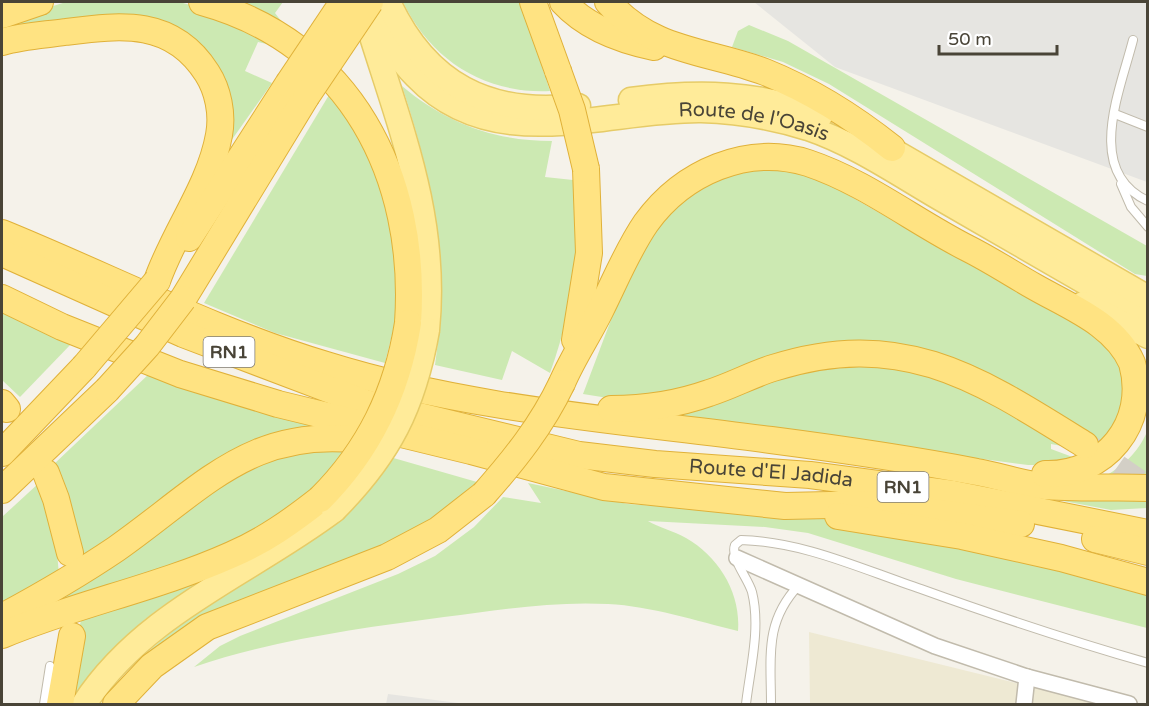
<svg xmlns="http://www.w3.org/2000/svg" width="1149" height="706" viewBox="0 0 1149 706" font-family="'Varela Round',sans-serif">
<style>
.education{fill:#eee9d3}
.green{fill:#cce9b2}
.parking{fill:#e6e5e1}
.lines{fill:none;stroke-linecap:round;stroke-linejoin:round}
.trunk-tunnel{stroke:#d3cfc6;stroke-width:26;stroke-dasharray:26 13;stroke-linecap:butt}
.service-casing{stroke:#c1bbac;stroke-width:10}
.minor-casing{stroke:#c1bbac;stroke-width:18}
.primary-casing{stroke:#e6cb67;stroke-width:27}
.trunk-casing{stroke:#e0b139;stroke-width:28}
.service{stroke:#fff;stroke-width:8}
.minor{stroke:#fff;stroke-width:15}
.primary{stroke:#ffeb99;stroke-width:24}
.trunk{stroke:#ffe382;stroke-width:26}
.primary-bridge-casing{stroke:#e6cb67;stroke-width:27;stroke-linecap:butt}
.trunk-bridge-casing{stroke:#e0b139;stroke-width:28;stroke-linecap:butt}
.primary-bridge{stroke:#ffeb99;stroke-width:24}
.trunk-bridge{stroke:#ffe382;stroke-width:26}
.labels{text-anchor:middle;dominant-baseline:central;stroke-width:5;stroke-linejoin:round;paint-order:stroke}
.shield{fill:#fff;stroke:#807c73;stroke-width:1.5}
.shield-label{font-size:18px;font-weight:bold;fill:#494437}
.street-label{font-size:20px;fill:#494437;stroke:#fff}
</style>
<rect width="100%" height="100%" fill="#f5f2ea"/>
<path class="education" d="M 809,632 L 1040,689 L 1096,704 L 810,704 Z"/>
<g class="green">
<path d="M 66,2 L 183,3 L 204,9 L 284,48 L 258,42 L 245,71 L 272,83 L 226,148 L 187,35 L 2,35 L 2,22 Z"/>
<path d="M 229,2 L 283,2 L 275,13 L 291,34 Z"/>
<path d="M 403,2 L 521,2 L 550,91 C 484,94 431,60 403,2 Z"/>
<path d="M 749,25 L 788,41 L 1147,246 L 1147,276 L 1135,274 L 829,84 L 783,62 L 732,47 L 738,31 Z"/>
<path d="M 402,86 C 446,123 494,141 552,141 L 545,177 L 573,180 C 581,246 573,310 550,373 L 512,351 L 502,380 L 435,365 C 450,265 433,181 402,86 Z"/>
<path d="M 332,90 L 347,109 L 389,197 L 400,303 L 385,363 L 275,333 L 204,303 Z"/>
<path d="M 762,168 L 794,171 L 825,182 L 1085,329 L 1121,360 L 1128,419 L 1099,442 L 919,349 L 675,394 L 608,398 L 583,394 L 637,251 L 682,198 L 728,174 Z"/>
<path d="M 2,312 L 72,343 L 20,397 L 2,380 Z"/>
<path d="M 863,361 L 950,379 L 1073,448 L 1051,444 L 1051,449 L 1078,459 L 1040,465 L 1028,465 L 667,417 L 793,371 Z"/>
<path d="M 150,373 L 324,430 L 302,433 L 81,567 L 53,465 Z"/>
<path d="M 1147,432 L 1147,476 L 1102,478 C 1123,466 1137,454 1147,432 Z"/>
<path d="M 327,451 L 343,452 L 307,497 L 236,544 L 28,616 L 250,465 L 296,454 Z"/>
<path d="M 390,457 L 477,482 L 414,534 L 295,582 L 104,704 C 127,670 153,645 186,620 C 237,581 370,515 390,457 Z"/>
<path d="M 39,483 L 57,552 L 59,575 L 2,606 L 2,517 Z"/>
<path d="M 528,483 L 628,504 L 806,516 L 840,521 L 1017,560 L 1147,594 L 1147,628 L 956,579 L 808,533 L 765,527 L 648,521 C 658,527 674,531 686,538 C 719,557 741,593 738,631 C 696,621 651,606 608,604 C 553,601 498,610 444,617 C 361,628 273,640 194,667 L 220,646 L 240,636 L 398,574 L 435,556 L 474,527 L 503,497 L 541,503 Z"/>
<path d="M 1147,494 L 1147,508 L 1111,510 L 1037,496 Z"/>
<path d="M 224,568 C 194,586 162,604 136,627 C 110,651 93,685 64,704 L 81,620 Z"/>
</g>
<g class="parking">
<path d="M 754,2 L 1147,2 L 1147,182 L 835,67 Z"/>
<path d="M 388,694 L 466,704 L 386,704 Z"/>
</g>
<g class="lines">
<path class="trunk-tunnel" d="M 1085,445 L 1148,489"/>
<g class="service-casing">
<g id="service">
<path d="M 1133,40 C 1120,91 1084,172 1148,201"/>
<path d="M 1115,114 L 1148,127"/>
<path d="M 1121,184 L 1131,207 L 1148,227"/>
<path d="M 44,704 L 50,666"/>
<path d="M 746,704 C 750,669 761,628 752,592 C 748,578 730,558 735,545 L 741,540 C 805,542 861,569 921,589 C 996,616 1071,641 1148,663"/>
<path d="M 771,704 C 771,657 764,622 799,585"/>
</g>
</g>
<g class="minor-casing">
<g id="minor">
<path d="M 737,558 L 935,646 L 1027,677 L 1129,704"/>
<path d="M 1024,704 L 1027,677"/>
</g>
</g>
<g class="primary-casing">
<g id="primary">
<path id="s1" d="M 366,2 C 381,28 395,55 416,76 C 495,158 604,109 701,110 C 737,111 773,117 808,128 C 855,144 897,173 940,198 C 1009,238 1078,278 1148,318"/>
<path d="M 388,2 C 426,84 488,117 578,106"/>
<path d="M 369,27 C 401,130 438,220 427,330"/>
<path d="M 631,100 C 697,91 758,92 820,116"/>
<path d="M 874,140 L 1148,298"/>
<path d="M 1083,304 L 1148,336"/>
<path d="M 84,704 C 144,612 249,574 334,510"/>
</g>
</g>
<g class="trunk-casing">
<g id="trunk">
<path d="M 202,2 C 351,43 418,177 408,323"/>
<path d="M 533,2 L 558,71"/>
<path d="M 563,2 C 587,28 620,40 654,47"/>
<path d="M 608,2 C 653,53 707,50 765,72 C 812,91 852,116 892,148"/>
<path d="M 2,15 L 40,2"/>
<path d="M 2,42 C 22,36 44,35 65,32 C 121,25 172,18 207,73 C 218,90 223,114 219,135 C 210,186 174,232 157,281"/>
<path d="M 2,233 C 110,277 214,331 326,365 C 470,410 622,420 771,440 C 840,449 909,459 977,472 C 996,475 1015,482 1035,485 C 1072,490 1110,486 1148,488"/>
<path d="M 189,238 L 288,84"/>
<path id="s2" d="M 2,253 L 183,334 L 365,403 L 579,455 L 655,464 L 810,475 L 953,494 L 1148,533"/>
<path d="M 2,298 L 62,327 L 180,374 L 278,404 L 471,451 L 604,487 L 785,506 L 874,504 L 1021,524"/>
<path d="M 183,299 L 306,97"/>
<path d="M 575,340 L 589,253 L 586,169"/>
<path d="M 562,383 C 573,357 589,334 601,309 C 615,281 628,249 646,223 C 683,172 747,144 808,163 C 865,182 914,221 967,248 C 991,260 1012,274 1035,287 C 1070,307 1115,324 1132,363 C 1149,424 1104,476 1045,474"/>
<path d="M 2,403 L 7,409"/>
<path d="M 611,409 C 644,409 678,404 709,393 C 731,386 751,375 773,368 C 903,327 979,379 1085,445"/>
<path d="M 2,453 L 84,367"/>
<path d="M 46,473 L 56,499 L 70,553"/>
<path d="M 2,490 L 107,390"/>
<path d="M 838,516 L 962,536 L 1061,558 L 1148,582"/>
<path d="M 1095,539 L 1148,552"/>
<path d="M 2,617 C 41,596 79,574 116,549 C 207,485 256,419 381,443"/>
<path d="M 2,635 C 76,604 157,588 231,555 C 264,541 292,521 320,499"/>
<path d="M 60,704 L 72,636"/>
<path d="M 116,704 L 152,666 L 207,627 L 387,557 L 438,530 L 484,494"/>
</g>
</g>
<use href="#service" class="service"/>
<use href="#minor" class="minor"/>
<use href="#primary" class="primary"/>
<use href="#trunk" class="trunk"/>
<g class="primary-bridge-casing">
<path id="primary-bridge" d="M 334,510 C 389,455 414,406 427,330"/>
</g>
<g class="trunk-bridge-casing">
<g id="trunk-bridge">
<path d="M 558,71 L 572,110 L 586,169"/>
<path d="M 288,84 L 343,2"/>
<path d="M 306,97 L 370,2"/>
<path d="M 84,367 L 157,281"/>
<path d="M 107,390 L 147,346 L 183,299"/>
<path d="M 484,494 C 515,459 542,425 562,383"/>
<path d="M 320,499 C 369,450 397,393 408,323"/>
</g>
</g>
<use href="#primary-bridge" class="primary-bridge"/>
<use href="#trunk-bridge" class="trunk-bridge"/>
</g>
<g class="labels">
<g class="shield">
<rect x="203.5" y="337" width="51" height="30" rx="4.5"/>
<rect x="877.5" y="472" width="51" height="30" rx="4.5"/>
</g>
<g class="shield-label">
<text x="229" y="352">RN1</text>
<text x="903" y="487">RN1</text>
</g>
<g class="street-label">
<text stroke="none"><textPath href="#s1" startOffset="442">Route de l'Oasis</textPath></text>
<text stroke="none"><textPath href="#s2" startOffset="806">Route d'El Jadida</textPath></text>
</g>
</g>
<rect width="1149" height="706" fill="none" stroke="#494437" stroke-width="6"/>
<path d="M939 45v9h118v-9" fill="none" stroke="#494437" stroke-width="3"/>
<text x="948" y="45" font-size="18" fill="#494437" stroke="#ffffff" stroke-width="4.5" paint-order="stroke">50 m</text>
</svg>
